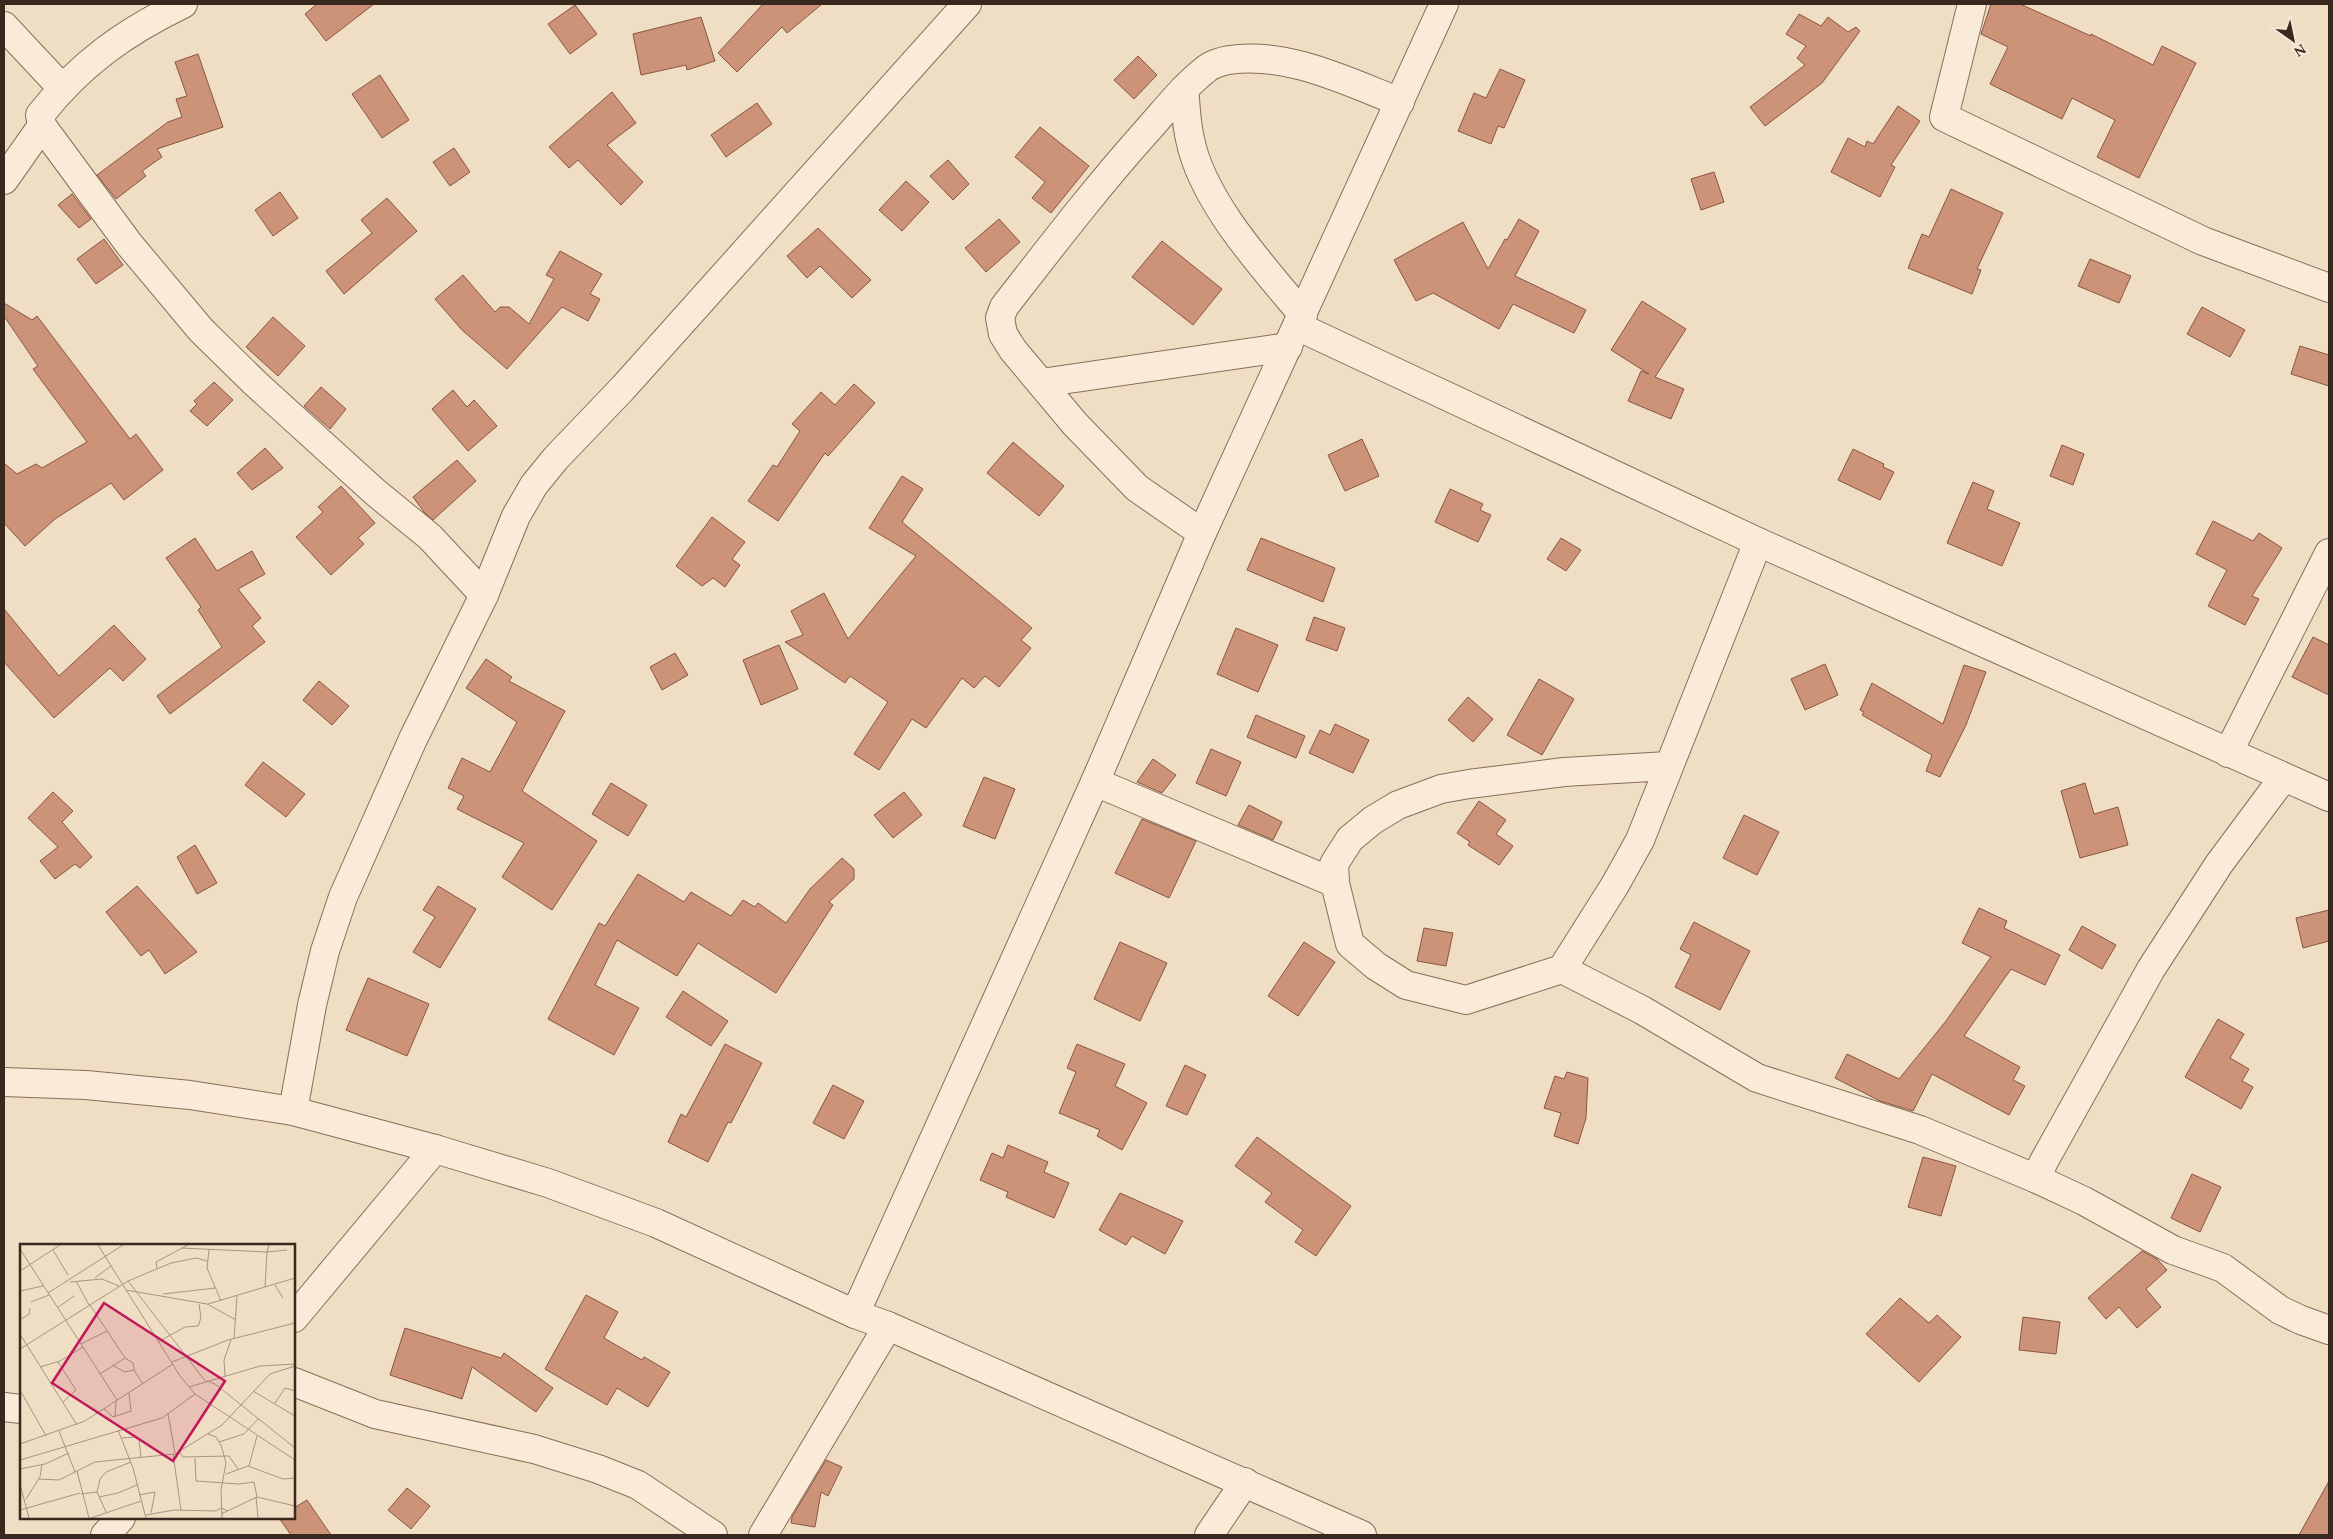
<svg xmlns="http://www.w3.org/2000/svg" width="2333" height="1539" viewBox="0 0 2333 1539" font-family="Spectral,serif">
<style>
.building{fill:#cd9379;stroke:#895540}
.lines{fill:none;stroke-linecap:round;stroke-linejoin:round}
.minor-casing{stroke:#896e5a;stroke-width:30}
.tertiary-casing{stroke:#896e5a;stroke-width:30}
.minor{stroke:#f9ebd7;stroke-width:28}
.tertiary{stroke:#f9ebd7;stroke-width:28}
.inset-road{fill:none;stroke:#a69582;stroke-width:1}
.view{fill:#c2185b;fill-opacity:0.15;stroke:#c2185b;stroke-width:2.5}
.inset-edge{fill:none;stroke:#39281e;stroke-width:2.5}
</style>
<rect width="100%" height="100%" fill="#efddc4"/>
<g class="building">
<path d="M 317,4 L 374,4 L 326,41 L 305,14 Z"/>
<path d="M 763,4 L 822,4 L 787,33 L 782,27 L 737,72 L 718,53 Z"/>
<path d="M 1991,4 L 2020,4 L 2091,36 L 2091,34 L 2153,65 L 2162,46 L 2196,63 L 2139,178 L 2097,157 L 2115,120 L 2072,98 L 2062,119 L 1990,84 L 2008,47 L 1981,34 Z"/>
<path d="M 575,5 L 597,34 L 570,54 L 548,24 Z"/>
<path d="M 1799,14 L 1821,26 L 1828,17 L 1848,32 L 1856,27 L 1860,31 L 1822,83 L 1765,126 L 1750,107 L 1805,65 L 1797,58 L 1806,46 L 1786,34 Z"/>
<path d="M 701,17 L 715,61 L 687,70 L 686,65 L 641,75 L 633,34 Z"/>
<path d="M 198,54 L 223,127 L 157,149 L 162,157 L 142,171 L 146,176 L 116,199 L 97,175 L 168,122 L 182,117 L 176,99 L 187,96 L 175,62 Z"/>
<path d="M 1138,56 L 1157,75 L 1134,99 L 1114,80 Z"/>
<path d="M 1500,69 L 1525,80 L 1504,128 L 1498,126 L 1491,144 L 1458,131 L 1474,93 L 1486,98 Z"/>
<path d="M 380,75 L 409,120 L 382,138 L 352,94 Z"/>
<path d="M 612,92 L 636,123 L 607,145 L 643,182 L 621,205 L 578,160 L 569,168 L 549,147 Z"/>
<path d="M 757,103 L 772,124 L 726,157 L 711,135 Z"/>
<path d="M 1898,106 L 1920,121 L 1891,165 L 1895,167 L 1880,197 L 1831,172 L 1848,138 L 1865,147 L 1867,141 L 1873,144 Z"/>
<path d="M 1040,127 L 1089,166 L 1051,213 L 1032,198 L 1045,182 L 1015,157 Z"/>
<path d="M 454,148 L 470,172 L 450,186 L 433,162 Z"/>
<path d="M 948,160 L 969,184 L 953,200 L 930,176 Z"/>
<path d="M 1714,172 L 1724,202 L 1701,210 L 1691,179 Z"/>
<path d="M 906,181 L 929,202 L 902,231 L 879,210 Z"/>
<path d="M 1951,189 L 2003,213 L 1977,269 L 1981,270 L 1972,294 L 1908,268 L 1922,234 L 1929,237 Z"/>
<path d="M 280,192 L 298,218 L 273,236 L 255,210 Z"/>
<path d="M 72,194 L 91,219 L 79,228 L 58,205 Z"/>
<path d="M 387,198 L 417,231 L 344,294 L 326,271 L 372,233 L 361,220 Z"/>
<path d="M 999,219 L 1020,242 L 986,272 L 965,248 Z"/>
<path d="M 1519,219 L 1539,231 L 1515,276 L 1586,310 L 1574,333 L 1513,304 L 1499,329 L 1433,293 L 1416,301 L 1394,260 L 1463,222 L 1488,269 L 1505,239 L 1507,240 Z"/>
<path d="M 818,228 L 871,280 L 852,298 L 820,266 L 807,278 L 787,256 Z"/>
<path d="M 104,239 L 123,265 L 96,284 L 77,259 Z"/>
<path d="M 1162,241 L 1222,289 L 1193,325 L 1132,277 Z"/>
<path d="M 560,251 L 602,274 L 590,294 L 600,299 L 588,321 L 562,307 L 507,369 L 462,330 L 435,299 L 463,275 L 495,312 L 500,307 L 509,307 L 529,324 L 554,279 L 546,275 Z"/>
<path d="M 2090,259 L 2131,276 L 2119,303 L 2078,286 Z"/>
<path d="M 1642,301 L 1686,329 L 1655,377 L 1684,389 L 1671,419 L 1628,401 L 1641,371 L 1649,374 L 1611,350 Z"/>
<path d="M 4,303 L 32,320 L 37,316 L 130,439 L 136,434 L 163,470 L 124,500 L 111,483 L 55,519 L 25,546 L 4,523 L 4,463 L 17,474 L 36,464 L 42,468 L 87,442 L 33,369 L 38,366 L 4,316 Z"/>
<path d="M 2202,307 L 2245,330 L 2230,357 L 2187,334 Z"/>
<path d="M 273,317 L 305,346 L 278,376 L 246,347 Z"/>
<path d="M 2300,346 L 2329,355 L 2329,386 L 2291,374 Z"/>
<path d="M 214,382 L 233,400 L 207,426 L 190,411 L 197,404 L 194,401 Z"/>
<path d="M 854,384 L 875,403 L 828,456 L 825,453 L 778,521 L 748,501 L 773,465 L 777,467 L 800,431 L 792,424 L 821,392 L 835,405 Z"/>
<path d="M 321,387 L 346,409 L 330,429 L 304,406 Z"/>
<path d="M 453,390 L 467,407 L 474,400 L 497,426 L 468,451 L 432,409 Z"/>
<path d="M 1362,439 L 1379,476 L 1345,491 L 1328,455 Z"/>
<path d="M 1013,442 L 1064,486 L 1039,516 L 987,473 Z"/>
<path d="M 2062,445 L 2084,454 L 2073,485 L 2050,476 Z"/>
<path d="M 265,448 L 283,468 L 252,490 L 237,473 Z"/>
<path d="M 1853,449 L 1884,464 L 1883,467 L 1894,472 L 1880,500 L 1838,480 Z"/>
<path d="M 457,460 L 476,481 L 433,520 L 424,512 L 413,497 Z"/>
<path d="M 902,476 L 923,489 L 902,522 L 1032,628 L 1021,640 L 1031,648 L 999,687 L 985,676 L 974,688 L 962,678 L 926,728 L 912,719 L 879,770 L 854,754 L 888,702 L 850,676 L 845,683 L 785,642 L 803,635 L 791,611 L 824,593 L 848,639 L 916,556 L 869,528 Z"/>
<path d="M 1973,482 L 1994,491 L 1987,509 L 2020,523 L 2002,566 L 1947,543 Z"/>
<path d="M 341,486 L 375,523 L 358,538 L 364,544 L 331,575 L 296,537 L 323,512 L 318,507 Z"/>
<path d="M 1450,489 L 1483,504 L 1480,510 L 1491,515 L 1478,542 L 1435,522 Z"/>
<path d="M 712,517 L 745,542 L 732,559 L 740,565 L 725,587 L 713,578 L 702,586 L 676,566 Z"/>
<path d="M 2213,521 L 2253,541 L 2259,533 L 2282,548 L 2252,596 L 2259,599 L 2245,625 L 2208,606 L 2227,570 L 2196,554 Z"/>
<path d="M 195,538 L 217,571 L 252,551 L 265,574 L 238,589 L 261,618 L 252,626 L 265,642 L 170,714 L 157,696 L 222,647 L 198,610 L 201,607 L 166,558 Z"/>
<path d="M 1261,538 L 1335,568 L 1323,602 L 1247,570 Z"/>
<path d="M 1561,538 L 1581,550 L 1566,571 L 1547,559 Z"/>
<path d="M 4,609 L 59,676 L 114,625 L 146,659 L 123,681 L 110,668 L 54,718 L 4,662 Z"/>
<path d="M 1314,617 L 1345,628 L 1337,651 L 1306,640 Z"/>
<path d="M 1236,628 L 1278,645 L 1258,692 L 1217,674 Z"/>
<path d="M 2313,637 L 2329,645 L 2329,695 L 2292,677 Z"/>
<path d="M 779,645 L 798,689 L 761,705 L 743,660 Z"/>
<path d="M 675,653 L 688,675 L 662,690 L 650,667 Z"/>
<path d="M 486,659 L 512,677 L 509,681 L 565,711 L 522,791 L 597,841 L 552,910 L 502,877 L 524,843 L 457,809 L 464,796 L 448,788 L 462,758 L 490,772 L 517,722 L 466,688 Z"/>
<path d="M 1825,664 L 1838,695 L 1805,710 L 1791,679 Z"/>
<path d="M 1964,665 L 1986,672 L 1966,725 L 1940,777 L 1926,771 L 1932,755 L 1862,715 L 1864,712 L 1860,710 L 1872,683 L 1943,724 Z"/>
<path d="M 1539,679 L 1574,699 L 1542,755 L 1507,735 Z"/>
<path d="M 319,681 L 349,706 L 332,725 L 303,700 Z"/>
<path d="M 1468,697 L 1493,719 L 1473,742 L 1448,720 Z"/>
<path d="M 1256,715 L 1305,736 L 1296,758 L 1247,737 Z"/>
<path d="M 1335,724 L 1369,740 L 1353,773 L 1309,753 L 1320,730 L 1330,735 Z"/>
<path d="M 1211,749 L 1241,762 L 1226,796 L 1196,783 Z"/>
<path d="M 1153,759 L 1176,775 L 1162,793 L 1137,782 Z"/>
<path d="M 263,762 L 305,794 L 286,817 L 245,785 Z"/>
<path d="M 984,777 L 1015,789 L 995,839 L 963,826 Z"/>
<path d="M 611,783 L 647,805 L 628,836 L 592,814 Z"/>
<path d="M 2085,783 L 2094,814 L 2118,807 L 2128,845 L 2080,858 L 2061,791 Z"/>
<path d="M 53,792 L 73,811 L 62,822 L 92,857 L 80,868 L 75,864 L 55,879 L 40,861 L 58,847 L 28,818 Z"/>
<path d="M 904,792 L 922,815 L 893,838 L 874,815 Z"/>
<path d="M 1479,801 L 1506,820 L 1496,834 L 1513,846 L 1499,865 L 1468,845 L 1470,842 L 1457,833 Z"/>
<path d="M 1249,805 L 1282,822 L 1273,840 L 1238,825 Z"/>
<path d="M 1744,815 L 1779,832 L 1757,875 L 1723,858 Z"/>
<path d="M 1142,819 L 1196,841 L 1169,898 L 1115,873 Z"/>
<path d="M 195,845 L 217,883 L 197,894 L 177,857 Z"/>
<path d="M 842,858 L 854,869 L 854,879 L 829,902 L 833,905 L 776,993 L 698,943 L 677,976 L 617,940 L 595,985 L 639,1008 L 614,1055 L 548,1019 L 599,923 L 605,926 L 638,874 L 684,902 L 691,892 L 731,916 L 743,900 L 755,907 L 758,903 L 786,923 L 810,889 Z"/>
<path d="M 137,886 L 197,952 L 165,974 L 149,950 L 141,956 L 106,912 Z"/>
<path d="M 438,886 L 476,909 L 440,968 L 413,952 L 435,917 L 423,910 Z"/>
<path d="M 1979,908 L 2007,921 L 2004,928 L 2060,955 L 2045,985 L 2011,969 L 1964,1036 L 2020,1067 L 2013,1080 L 2025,1086 L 2009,1115 L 1932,1074 L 1913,1111 L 1880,1101 L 1835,1078 L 1847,1054 L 1899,1079 L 1946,1021 L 1991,957 L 1962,943 Z"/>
<path d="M 2329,910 L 2329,941 L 2303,948 L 2296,918 Z"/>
<path d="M 1694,922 L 1750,951 L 1720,1010 L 1675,987 L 1691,955 L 1680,949 Z"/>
<path d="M 2082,926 L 2116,945 L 2102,969 L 2069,950 Z"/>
<path d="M 1424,928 L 1453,933 L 1446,966 L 1417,961 Z"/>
<path d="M 1120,942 L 1167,963 L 1140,1021 L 1094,999 Z"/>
<path d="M 1304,942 L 1335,962 L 1298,1016 L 1268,996 Z"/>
<path d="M 368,978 L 429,1004 L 407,1056 L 346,1030 Z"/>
<path d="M 683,991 L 728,1021 L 711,1046 L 666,1017 Z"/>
<path d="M 2218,1019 L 2244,1034 L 2230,1058 L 2249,1069 L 2242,1081 L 2253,1087 L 2241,1109 L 2185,1077 Z"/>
<path d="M 725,1044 L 762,1063 L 731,1123 L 728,1122 L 708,1162 L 668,1142 L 681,1114 L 686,1117 Z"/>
<path d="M 1077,1044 L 1125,1064 L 1115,1086 L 1147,1103 L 1122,1150 L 1097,1136 L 1100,1130 L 1059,1113 L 1076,1072 L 1067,1068 Z"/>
<path d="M 1185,1065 L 1206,1075 L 1187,1115 L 1166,1106 Z"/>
<path d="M 1567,1072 L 1588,1078 L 1586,1118 L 1578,1144 L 1554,1136 L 1561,1113 L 1544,1108 L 1555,1076 L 1564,1079 Z"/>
<path d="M 833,1085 L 864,1101 L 844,1139 L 813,1123 Z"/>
<path d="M 1257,1137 L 1351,1206 L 1316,1256 L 1295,1242 L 1303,1230 L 1265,1202 L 1272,1193 L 1235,1166 Z"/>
<path d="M 1008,1145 L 1048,1162 L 1044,1172 L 1069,1183 L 1054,1218 L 1006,1197 L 1008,1192 L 980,1180 L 992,1153 L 1003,1158 Z"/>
<path d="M 1923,1157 L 1956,1166 L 1941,1216 L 1908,1207 Z"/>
<path d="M 2192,1174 L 2221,1187 L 2200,1232 L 2171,1218 Z"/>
<path d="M 1120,1193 L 1183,1221 L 1165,1254 L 1132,1236 L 1126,1245 L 1099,1230 Z"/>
<path d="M 2142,1251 L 2157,1259 L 2167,1270 L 2146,1289 L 2161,1307 L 2137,1328 L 2119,1307 L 2106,1319 L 2088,1298 Z"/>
<path d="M 586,1295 L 618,1312 L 604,1338 L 642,1360 L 644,1357 L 670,1372 L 648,1407 L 617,1388 L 607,1405 L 545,1369 Z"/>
<path d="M 1900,1298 L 1929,1323 L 1937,1315 L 1961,1337 L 1919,1382 L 1866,1334 Z"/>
<path d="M 2023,1317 L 2060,1322 L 2056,1354 L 2019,1350 Z"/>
<path d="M 405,1328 L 501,1358 L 504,1353 L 553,1388 L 536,1412 L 472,1367 L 462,1399 L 390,1375 Z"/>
<path d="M 826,1460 L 842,1467 L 828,1496 L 821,1492 L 815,1527 L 791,1523 L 792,1517 Z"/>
<path d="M 2329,1481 L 2329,1535 L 2299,1535 Z"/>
<path d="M 407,1488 L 430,1506 L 411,1529 L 388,1510 Z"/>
<path d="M 307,1500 L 331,1535 L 291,1535 L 279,1518 L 294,1518 L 294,1508 Z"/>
</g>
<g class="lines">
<g class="minor-casing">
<g id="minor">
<path d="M 183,4 C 125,32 80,64 40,115 L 42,126 L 129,244 L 201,330 L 255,383 L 375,492 L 430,537 L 484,595"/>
<path d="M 1972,4 L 1944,117 L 2203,241 L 2329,288"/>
<path d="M 4,26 L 62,88"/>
<path d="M 1184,89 C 1186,106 1186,123 1190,139 C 1202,201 1263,267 1303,315"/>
<path d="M 4,180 L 42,126"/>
<path d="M 1297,326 L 1758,542 L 2329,797"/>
<path d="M 1041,383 L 1288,347"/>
<path d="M 1202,533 L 1137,488 L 1075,424 L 1013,350 L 1003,334 L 1000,318 L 1004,307 C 1050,248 1095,189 1145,133 C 1164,112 1182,88 1205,70 C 1210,65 1222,61 1229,60 C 1287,51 1348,82 1400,102"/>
<path d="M 2228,753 L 2329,553"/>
<path d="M 1668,766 L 1564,772 L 1469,784 L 1441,789 L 1398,805 L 1373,820 L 1350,839 L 1334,864 L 1335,883 L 1350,944 L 1376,966 L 1406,985 L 1466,1000 L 1562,969 L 1615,885 L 1640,840 L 1758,542"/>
<path d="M 1095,782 L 1335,883"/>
<path d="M 1562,969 L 1642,1010 L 1757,1078 L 1920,1130 L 2037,1179 L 2084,1201 L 2173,1250 L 2223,1268 L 2280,1310 L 2301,1320 L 2329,1330"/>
<path d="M 293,1111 L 312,1005 L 325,951 L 343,897 L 413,739 L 484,595 L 516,516 L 534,485 L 556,458 L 623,388 L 967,4"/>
<path d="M 2037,1179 L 2043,1163 L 2151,969 L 2219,864 L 2283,778"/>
<path d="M 855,1314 L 1095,782 L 1202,533 L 1444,4"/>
<path d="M 294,1382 L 375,1414 L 534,1449 L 598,1469 L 638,1485 L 713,1535"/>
<path d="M 4,1407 L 21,1409"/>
<path d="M 763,1535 L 888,1326"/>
<path d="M 1209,1535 L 1245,1482"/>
</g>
</g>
<g class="tertiary-casing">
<g id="tertiary">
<path d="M 4,1082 L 86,1085 L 190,1095 L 293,1111 L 435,1149 L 548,1183 L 656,1223 L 855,1314 L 888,1326 L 1362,1535"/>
<path d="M 294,1318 L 435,1149"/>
<path d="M 105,1535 L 121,1518"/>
</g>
</g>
<use href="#minor" class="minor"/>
<use href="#tertiary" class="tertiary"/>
</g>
<g transform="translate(20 1244)">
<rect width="275" height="275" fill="#efddc4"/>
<path class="inset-road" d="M 78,1 L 160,132 L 175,150 L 275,216M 249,1 L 247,8 L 267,6M 161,4 L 247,8 L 245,43M 0,5 L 97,156M 33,6 L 48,31M 189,6 L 187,24 L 201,57M 137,24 L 136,18 L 168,1M 0,27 L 40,1M 75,34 L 91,22M 56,37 L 69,61M 108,37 L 186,138M 50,38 L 82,35 L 99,42M 255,41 L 263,54M 106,46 L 187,60 L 216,76M 0,47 L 23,42M 28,49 L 103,1M 143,50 L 195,44M 11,58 L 29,51M 188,60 L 275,34M 70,61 L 105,114 L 113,119 L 114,126 L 123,140M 37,64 L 54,52M 0,76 L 9,70 L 10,64M 0,90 L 57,181M 214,95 L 217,52M 138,98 L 165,83 L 178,82 L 181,74 L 179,60M 61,100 L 87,87M 0,105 L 108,37 L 151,19 L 176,14 L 187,17M 38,118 L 56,146 L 43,158M 152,118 L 208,96 L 275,79M 92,121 L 105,128 L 114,126M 20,123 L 40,117 L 63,103M 80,130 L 105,114M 205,132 L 204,116 L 211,96M 187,137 L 195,140 L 275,204M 169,143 L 240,122 L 275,120M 0,146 L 26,192M 233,147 L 275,172M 255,159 L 265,144 L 275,147M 84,165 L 93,173 L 111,167 L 109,149M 148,170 L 155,209M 95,173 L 96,157M 98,186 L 113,224 L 126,274M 39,187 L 55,228M 188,190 L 196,193 L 201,201 L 206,219 L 201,246 L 202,274M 102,194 L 115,193 L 119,196 L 121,213M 199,198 L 224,190 L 239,174M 0,200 L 65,177 L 153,120M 159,207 L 163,213 L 209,212 L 218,225M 153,210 L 161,266M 175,214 L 176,237 L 219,240 L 234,238 L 237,253M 0,216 L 142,174 L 175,150M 229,222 L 237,192M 0,225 L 25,220 L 49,209M 57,227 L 69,274M 206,230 L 228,222 L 263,235 L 275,234M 19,235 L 39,236 L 75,218 L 155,210 L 202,181 L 250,130 L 275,122M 0,240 L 9,274M 61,250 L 77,248M 119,251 L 135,248 L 131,269M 79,253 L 98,249 L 117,241M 236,253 L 238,274M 6,255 L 20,233 L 22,220M 0,266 L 60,249M 86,268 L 77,248 L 80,235 L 86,228 L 111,218M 201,270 L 237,253 L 275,262M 126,271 L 154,266 L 196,267 L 201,264 L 208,267M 71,274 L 121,257"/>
<path class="view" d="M 84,59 L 205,137 L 153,217 L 32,139 Z"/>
<rect width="275" height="275" class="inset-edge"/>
</g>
<rect width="2333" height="1539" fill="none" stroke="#39281e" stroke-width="10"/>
<g transform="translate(2293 40) rotate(147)" stroke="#f6e8d4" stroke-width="4" paint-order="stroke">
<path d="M0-4L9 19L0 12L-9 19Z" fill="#39281e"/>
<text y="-8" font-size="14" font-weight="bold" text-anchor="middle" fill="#39281e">N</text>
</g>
</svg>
